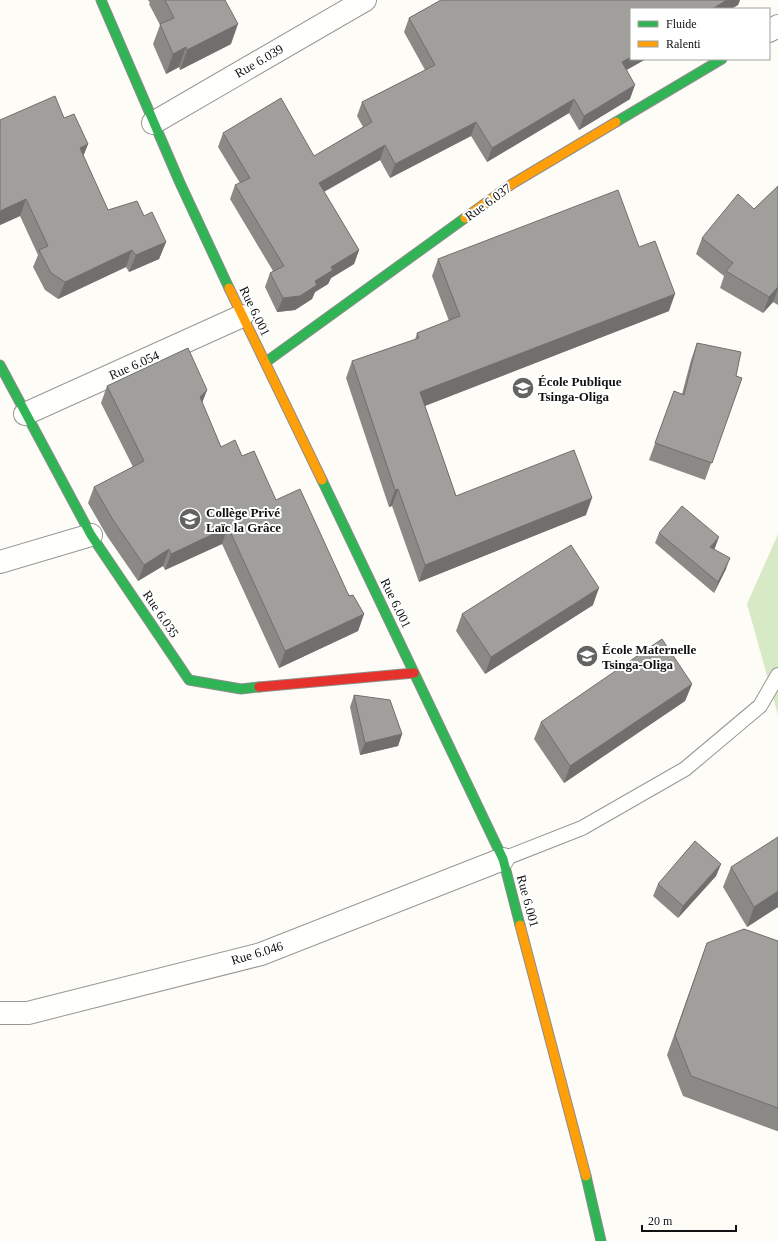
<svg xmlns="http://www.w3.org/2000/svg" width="778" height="1241" viewBox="0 0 778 1241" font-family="'Times New Roman',serif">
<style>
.forest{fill:#d8eac5}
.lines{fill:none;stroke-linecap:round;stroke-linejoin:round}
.lane-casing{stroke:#979795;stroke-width:16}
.street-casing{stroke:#979795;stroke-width:24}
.fast-casing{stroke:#8e8d8b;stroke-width:11}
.slow-casing{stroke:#8e8d8b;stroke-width:11}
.jam-casing{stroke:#8e8d8b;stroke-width:11}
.lane{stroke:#fffffe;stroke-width:14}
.street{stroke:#fffffe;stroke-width:22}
.fast{stroke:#30b455;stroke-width:9}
.slow{stroke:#ff9f0a;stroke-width:9}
.jam{stroke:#e5322d;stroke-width:9}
.wall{fill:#8a8986}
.shaded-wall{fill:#716f6d}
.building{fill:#a19f9c;stroke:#716f6d}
.labels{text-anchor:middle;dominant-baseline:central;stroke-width:4;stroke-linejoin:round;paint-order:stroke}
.street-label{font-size:13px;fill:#111;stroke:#fff}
.poi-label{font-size:13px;font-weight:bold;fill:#111;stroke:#fff;text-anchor:start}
</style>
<rect width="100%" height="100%" fill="#fdfcf7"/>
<path class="forest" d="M 778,534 L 778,715 L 747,604 Z"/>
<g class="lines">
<g class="lane-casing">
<path id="lane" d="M 503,859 L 582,828 L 685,769 L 760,706 L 778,675"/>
</g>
<g class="street-casing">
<g id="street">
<path d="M 769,31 L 778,26"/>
<path d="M 153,123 L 365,0"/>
<path d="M 25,414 L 242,316"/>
<path d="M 0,562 L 91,535"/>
<path d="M 0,1013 L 28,1013 L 261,954 L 503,859"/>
</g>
</g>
<g class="fast-casing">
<g id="fast">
<path d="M 101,0 L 180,183 L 229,288"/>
<path d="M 616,122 L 722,59"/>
<path d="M 266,362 L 465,218"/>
<path d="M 0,365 L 91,535 L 189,680 L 241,689 L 259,687"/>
<path d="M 322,480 L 503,859 L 520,925"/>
<path d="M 586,1176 L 601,1241"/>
</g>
</g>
<g class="slow-casing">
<g id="slow">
<path d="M 465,218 L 512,184 L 616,122"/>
<path d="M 229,288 L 322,480"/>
<path d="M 520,925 L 586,1176"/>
</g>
</g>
<g class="jam-casing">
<path id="jam" d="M 259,687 L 414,673"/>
</g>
<use href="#lane" class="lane"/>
<use href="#street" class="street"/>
<use href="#fast" class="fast"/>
<use href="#slow" class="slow"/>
<use href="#jam" class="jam"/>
</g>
<g class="wall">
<path d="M 148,0 L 225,0 L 231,44 L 180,70 L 179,67 L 166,74 L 153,44 L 160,25 L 149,4 L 150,3 Z"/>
<path d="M 441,0 L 740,0 L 738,5 L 631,59 L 646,59 L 626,70 L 630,99 L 579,130 L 569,113 L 487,162 L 471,136 L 390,178 L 380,160 L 324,192 L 359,250 L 354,264 L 331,278 L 328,284 L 315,292 L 312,299 L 295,310 L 277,312 L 265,287 L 270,273 L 273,271 L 230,199 L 235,185 L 240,183 L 218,147 L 223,133 L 314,156 L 363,127 L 357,116 L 362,102 L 425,70 L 404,32 L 409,18 Z"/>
<path d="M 64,118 L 88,144 L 83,156 L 108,210 L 144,216 L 166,242 L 159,259 L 129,272 L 126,267 L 58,299 L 45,290 L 33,267 L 38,255 L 20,216 L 0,225 L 0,120 Z"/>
<path d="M 778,186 L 778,305 L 773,302 L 763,313 L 720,288 L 724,276 L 696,254 L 702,238 L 754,209 Z"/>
<path d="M 639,247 L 669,311 L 425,406 L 456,496 L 586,515 L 419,582 L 392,506 L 389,507 L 346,378 L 352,361 L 415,340 L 417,333 L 449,321 L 432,276 L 438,259 Z"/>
<path d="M 697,343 L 736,376 L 742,378 L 705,480 L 649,460 L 674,391 L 682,394 L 691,360 Z"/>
<path d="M 107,386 L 207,390 L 202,402 L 221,447 L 242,456 L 276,500 L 364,614 L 358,631 L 279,668 L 222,544 L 165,570 L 163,566 L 138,581 L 107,536 L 88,503 L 94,487 L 133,467 L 101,403 Z"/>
<path d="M 659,533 L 715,548 L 714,549 L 726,569 L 714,593 L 655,543 Z"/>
<path d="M 593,605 L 485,674 L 456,631 L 462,614 Z"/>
<path d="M 692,684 L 685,701 L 564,783 L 534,739 L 541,722 Z"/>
<path d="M 354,695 L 402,734 L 398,746 L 360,755 L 350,707 Z"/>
<path d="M 721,864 L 716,876 L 678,918 L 653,896 L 658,884 Z"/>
<path d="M 731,867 L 778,907 L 747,927 L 723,887 Z"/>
<path d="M 778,941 L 778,1131 L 777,1131 L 683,1096 L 667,1055 L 707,943 Z"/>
</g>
<g class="shaded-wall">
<path d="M 727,0 L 740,0 L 738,5 L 731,9 L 712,9 Z"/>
<path d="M 238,24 L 231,44 L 180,70 L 187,50 Z"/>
<path d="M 186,47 L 179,67 L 166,74 L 173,54 Z"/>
<path d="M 631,57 L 631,59 L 646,59 L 616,76 L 622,62 Z"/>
<path d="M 635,85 L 630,99 L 579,130 L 584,116 Z"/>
<path d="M 574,99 L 569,113 L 487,162 L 492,148 Z"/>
<path d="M 476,122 L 471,136 L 390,178 L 395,164 Z"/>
<path d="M 88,144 L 81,162 L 80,148 Z"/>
<path d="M 385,145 L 380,160 L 314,197 L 319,183 Z"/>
<path d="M 26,199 L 20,216 L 0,225 L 0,211 Z"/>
<path d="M 166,242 L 159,259 L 129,272 L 136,255 Z"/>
<path d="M 132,250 L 126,267 L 58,299 L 65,282 Z"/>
<path d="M 359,250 L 354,264 L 331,278 L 328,284 L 315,292 L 312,299 L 295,310 L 277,312 L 283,298 L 315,281 L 331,267 Z"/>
<path d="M 778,287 L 778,289 L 773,302 L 763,313 L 769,297 Z"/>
<path d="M 675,294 L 669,311 L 414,410 L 420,392 Z"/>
<path d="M 207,390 L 201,406 L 200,397 Z"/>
<path d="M 398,489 L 392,506 L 389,507 L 395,490 Z"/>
<path d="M 592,498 L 586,515 L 419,582 L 425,565 Z"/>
<path d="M 228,527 L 222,544 L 165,570 L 171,554 Z"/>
<path d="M 719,537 L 715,548 L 706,558 L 710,547 Z"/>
<path d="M 169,549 L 163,566 L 138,581 L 144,565 Z"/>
<path d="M 730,558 L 726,569 L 714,593 L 718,582 Z"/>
<path d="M 599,588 L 593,605 L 485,674 L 491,657 Z"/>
<path d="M 364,614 L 358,631 L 279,668 L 285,651 Z"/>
<path d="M 692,684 L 685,701 L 564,783 L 570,766 Z"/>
<path d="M 402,734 L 398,746 L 360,755 L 365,743 Z"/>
<path d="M 721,864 L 716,876 L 678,918 L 683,906 Z"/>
<path d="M 778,891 L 778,907 L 747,927 L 754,907 Z"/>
</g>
<g class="building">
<path d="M 165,0 L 225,0 L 238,24 L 187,50 L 186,47 L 173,54 L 160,24 L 174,18 Z"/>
<path d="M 441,0 L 727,0 L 712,9 L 631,9 L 631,57 L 622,62 L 635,85 L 584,116 L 574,99 L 492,148 L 476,122 L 395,164 L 385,145 L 319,183 L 359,250 L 331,267 L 333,270 L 315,281 L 317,285 L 300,296 L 283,298 L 270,273 L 284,266 L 235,185 L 250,178 L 223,133 L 281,98 L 314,156 L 372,122 L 362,102 L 435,65 L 409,18 Z"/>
<path d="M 55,96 L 64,118 L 74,114 L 88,144 L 80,148 L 108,210 L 137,201 L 144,216 L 152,212 L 166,242 L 136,255 L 132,250 L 65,282 L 51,273 L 39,250 L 48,246 L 26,199 L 0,211 L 0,120 Z"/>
<path d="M 778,186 L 778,287 L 769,297 L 726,271 L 733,263 L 702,238 L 738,194 L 754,209 Z"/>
<path d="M 618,190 L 639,247 L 655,241 L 675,294 L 420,392 L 456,496 L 574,450 L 592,498 L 425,565 L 398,489 L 395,490 L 352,361 L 419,338 L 417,333 L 460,316 L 438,259 Z"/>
<path d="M 697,343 L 741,352 L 736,376 L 742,378 L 712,463 L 655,443 L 674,391 L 684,395 Z"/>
<path d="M 188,348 L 207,390 L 200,397 L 221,447 L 235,440 L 242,456 L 254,451 L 276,500 L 300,489 L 349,596 L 353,595 L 364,614 L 285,651 L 228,527 L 171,554 L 169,549 L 144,565 L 113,520 L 94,487 L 144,461 L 107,386 Z"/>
<path d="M 682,506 L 719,537 L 710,547 L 730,558 L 718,582 L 659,533 Z"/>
<path d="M 571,545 L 599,588 L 491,657 L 462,614 Z"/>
<path d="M 662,639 L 692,684 L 570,766 L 541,722 Z"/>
<path d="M 354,695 L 390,700 L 402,734 L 365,743 Z"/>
<path d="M 778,837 L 778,891 L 754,907 L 731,867 Z"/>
<path d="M 695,841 L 721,864 L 683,906 L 658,884 Z"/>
<path d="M 744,929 L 778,941 L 778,1108 L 691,1076 L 675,1035 L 707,943 Z"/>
</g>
<defs>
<g id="school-disc" transform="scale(1.15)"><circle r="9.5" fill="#646362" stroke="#fff"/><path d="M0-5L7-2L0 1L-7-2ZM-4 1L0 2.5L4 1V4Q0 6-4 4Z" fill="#fff"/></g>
</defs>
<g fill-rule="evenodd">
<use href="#school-disc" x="523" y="388"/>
<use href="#school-disc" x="190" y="519"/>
<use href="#school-disc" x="587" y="656"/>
</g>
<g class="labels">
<g class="street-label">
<text transform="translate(259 61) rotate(-30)">Rue 6.039</text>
<text transform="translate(488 202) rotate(-36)">Rue 6.037</text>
<text transform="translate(255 311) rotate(64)">Rue 6.001</text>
<text transform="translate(134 365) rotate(-24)">Rue 6.054</text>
<text transform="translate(396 603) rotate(64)">Rue 6.001</text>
<text transform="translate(161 614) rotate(56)">Rue 6.035</text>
<text transform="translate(528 901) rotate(75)">Rue 6.001</text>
<text transform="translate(257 953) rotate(-17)">Rue 6.046</text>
</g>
<g class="poi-label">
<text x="538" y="381">École Publique<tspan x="538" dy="15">Tsinga-Oliga</tspan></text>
<text x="206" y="512">Collège Privé<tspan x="206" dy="15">Laïc la Grâce</tspan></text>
<text x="602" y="649">École Maternelle<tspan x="602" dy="15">Tsinga-Oliga</tspan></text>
</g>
</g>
<rect x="630" y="8" width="140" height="52" fill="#ffffff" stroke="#a0a0a0"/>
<rect x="638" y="21" width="20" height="6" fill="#30b455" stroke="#a0a0a0"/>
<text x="666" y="28" font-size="12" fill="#111111">Fluide</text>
<rect x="638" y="41" width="20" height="6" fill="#ff9f0a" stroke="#a0a0a0"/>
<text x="666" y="48" font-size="12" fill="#111111">Ralenti</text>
<path d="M642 1225v6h94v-6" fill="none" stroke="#111111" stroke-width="2"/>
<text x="648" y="1225" font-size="12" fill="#111111" stroke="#ffffff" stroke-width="3" paint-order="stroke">20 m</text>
</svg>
